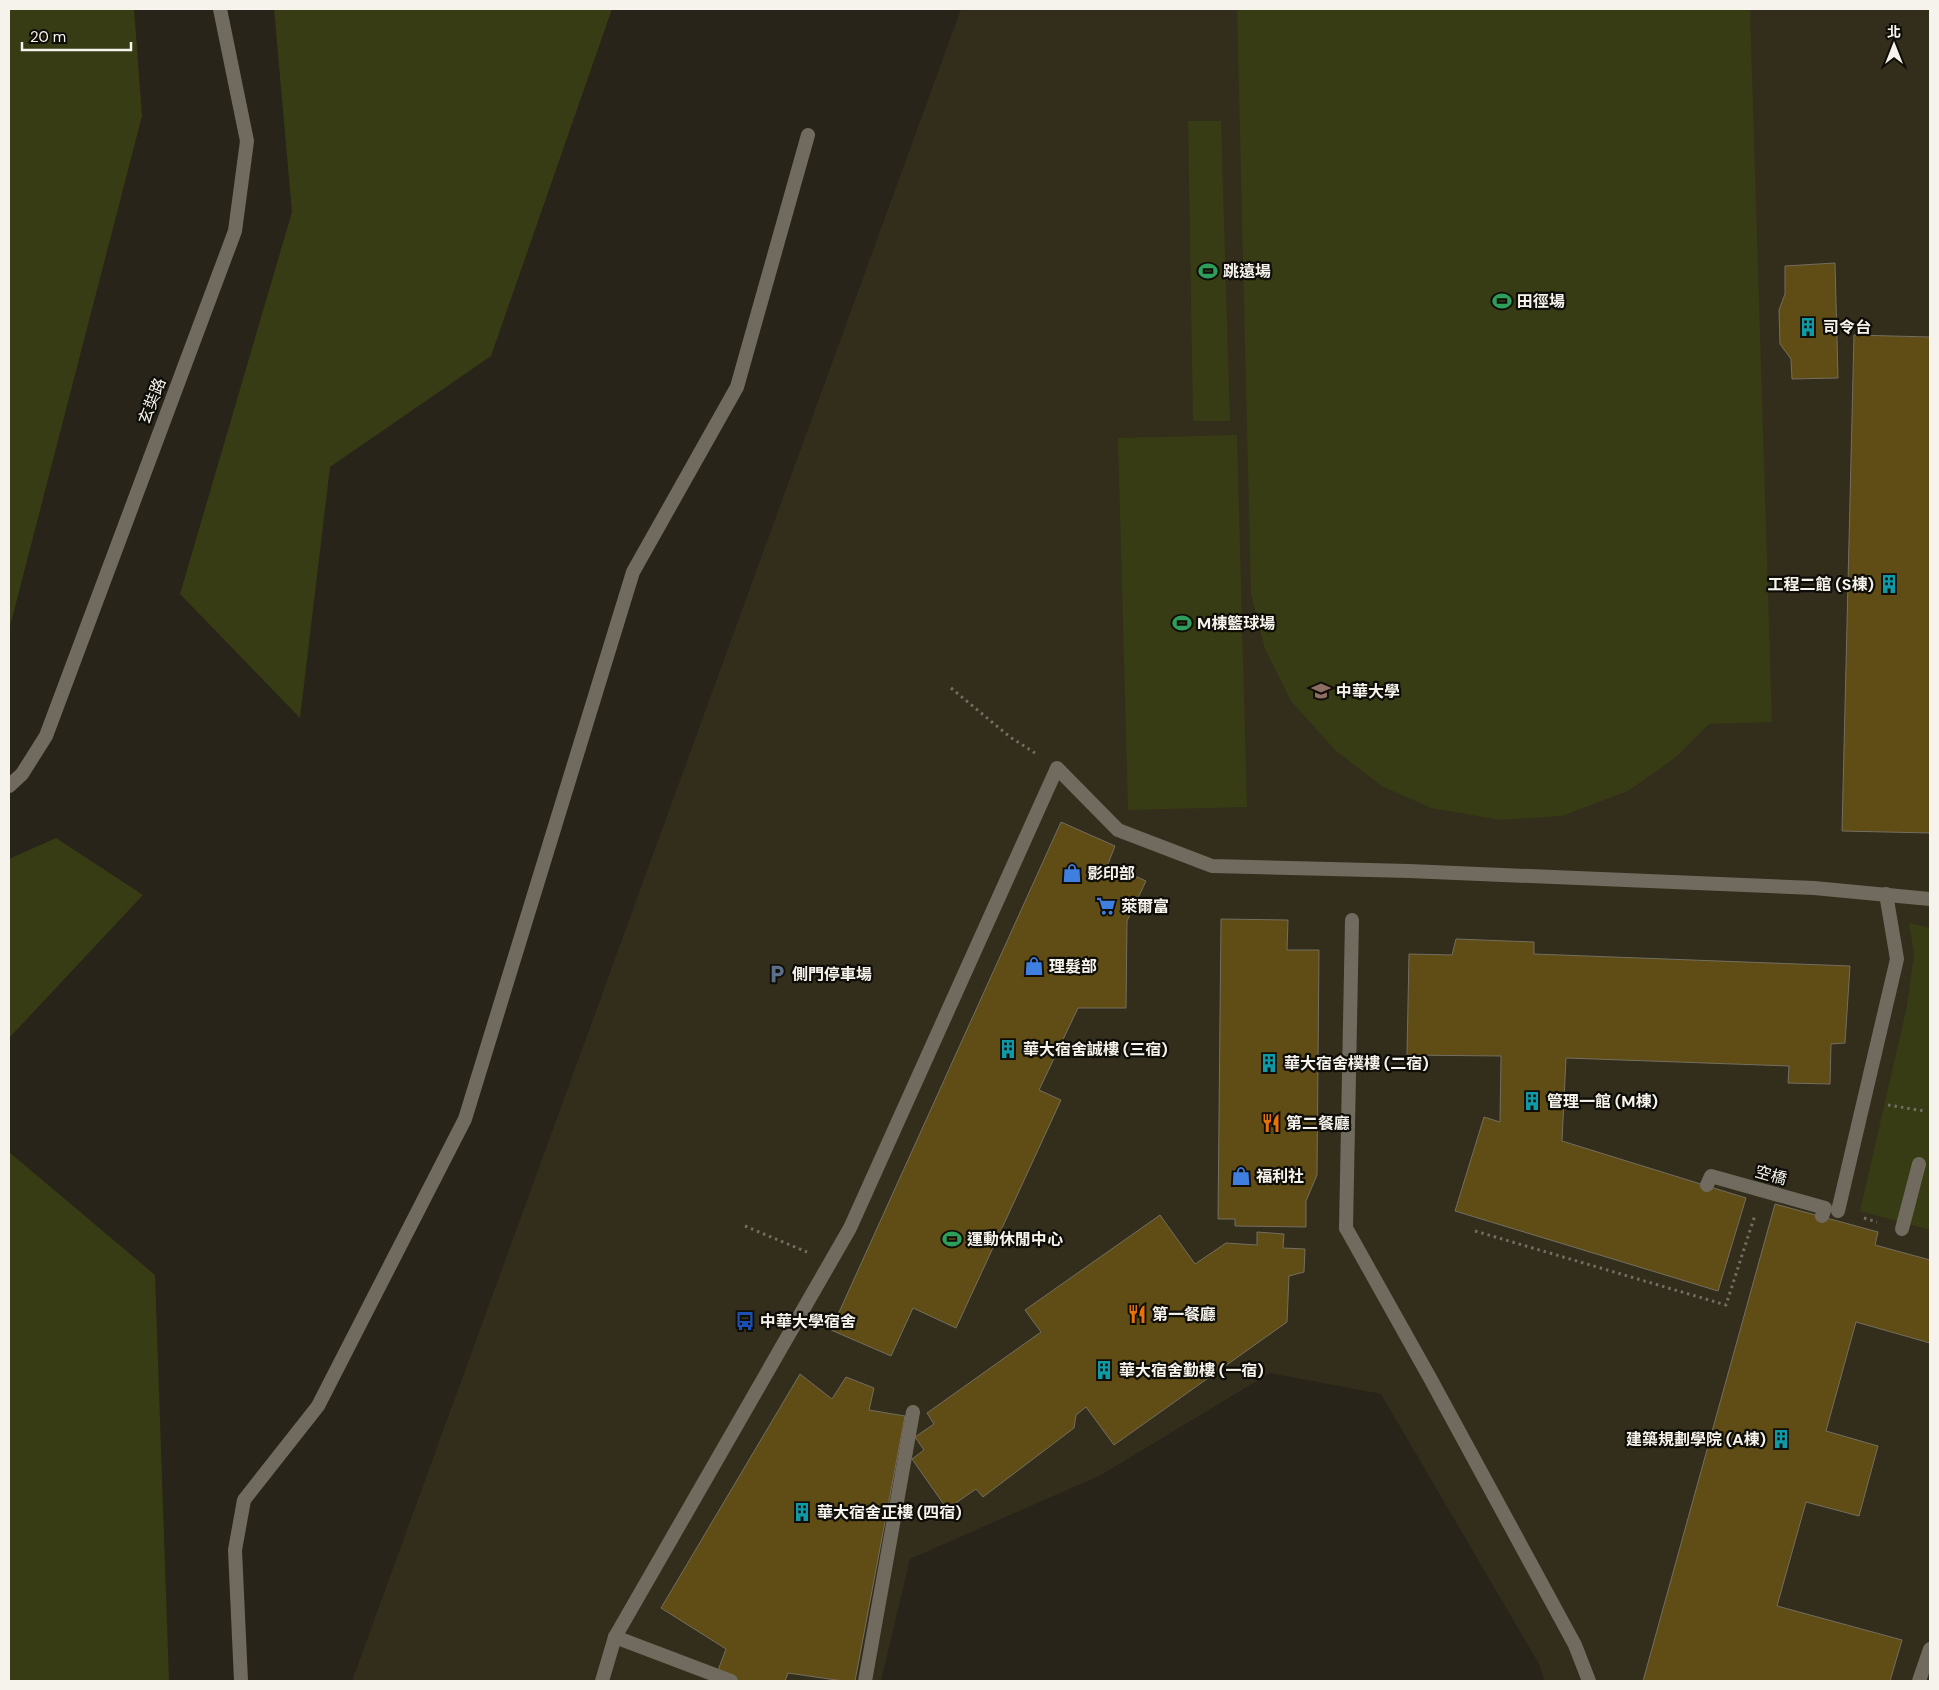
<svg xmlns="http://www.w3.org/2000/svg" width="1939" height="1690" viewBox="0 0 1939 1690" font-family="'DM Sans','Noto Sans TC',sans-serif">
<style>
.built{fill:#332d1c}
.green{fill:#373c14}
.building{fill:#604d15;stroke:#736e61}
.lines{fill:none;stroke-linecap:round;stroke-linejoin:round}
.path{stroke:#726e64;stroke-width:3;stroke-dasharray:2.5 4;stroke-linecap:butt}
.service{stroke:#706b5e;stroke-width:14}
.pedestrian{stroke:#706b5e;stroke-width:14}
.minor{stroke:#706b5e;stroke-width:14}
.labels{text-anchor:middle;dominant-baseline:central;stroke-width:4.5;stroke-linejoin:round;paint-order:stroke}
.poi-label{font-size:16px;font-weight:bold;fill:#f6f3ec;stroke:#0f0d08;text-anchor:start}
.street-label{font-size:16px;fill:#f6f3ec;stroke:#0f0d08}
</style>
<rect width="100%" height="100%" fill="#282419"/>
<path class="built" d="M 961,9 L 1930,9 L 1930,1681 L 1545,1681 L 1539,1664 L 1381,1394 L 1270,1373 L 1101,1475 L 910,1559 L 881,1681 L 352,1681 Z"/>
<g class="green">
<path d="M 9,9 L 134,9 L 142,116 L 9,630 Z"/>
<path d="M 274,9 L 612,9 L 491,356 L 330,467 L 300,718 L 180,594 L 292,212 Z"/>
<path d="M 1237,9 L 1750,9 L 1772,722 L 1709,724 L 1676,757 L 1628,791 L 1562,816 L 1501,820 L 1431,808 L 1382,786 L 1336,751 L 1291,701 L 1265,649 L 1251,594 Z"/>
<path d="M 1188,121 L 1221,121 L 1230,421 L 1193,421 Z"/>
<path d="M 1237,435 L 1247,807 L 1128,810 L 1118,438 Z"/>
<path d="M 56,838 L 143,895 L 9,1038 L 9,859 Z"/>
<path d="M 1909,923 L 1930,928 L 1930,1230 L 1860,1211 L 1907,1006 L 1914,954 Z"/>
<path d="M 9,1152 L 155,1275 L 169,1681 L 9,1681 Z"/>
</g>
<g class="building">
<path d="M 1835,263 L 1838,378 L 1792,379 L 1791,359 L 1780,344 L 1779,310 L 1785,294 L 1785,266 Z"/>
<path d="M 1854,335 L 1930,337 L 1930,833 L 1842,831 Z"/>
<path d="M 1061,822 L 1115,846 L 1108,864 L 1146,881 L 1127,921 L 1126,1008 L 1078,1008 L 1039,1090 L 1061,1100 L 956,1328 L 913,1308 L 891,1356 L 831,1330 Z"/>
<path d="M 1221,919 L 1288,920 L 1287,950 L 1319,950 L 1317,1175 L 1306,1201 L 1306,1227 L 1235,1226 L 1235,1219 L 1218,1219 Z"/>
<path d="M 1456,939 L 1534,942 L 1534,954 L 1850,966 L 1845,1043 L 1831,1044 L 1830,1084 L 1788,1083 L 1789,1066 L 1566,1058 L 1562,1141 L 1746,1198 L 1718,1291 L 1455,1211 L 1484,1117 L 1500,1122 L 1501,1056 L 1407,1055 L 1409,954 L 1452,955 Z"/>
<path d="M 1775,1204 L 1878,1232 L 1875,1245 L 1930,1260 L 1930,1343 L 1856,1322 L 1826,1431 L 1878,1446 L 1859,1516 L 1806,1502 L 1777,1606 L 1902,1640 L 1890,1681 L 1643,1681 Z"/>
<path d="M 1160,1215 L 1195,1264 L 1226,1243 L 1257,1245 L 1257,1232 L 1284,1234 L 1283,1248 L 1305,1249 L 1304,1272 L 1289,1276 L 1287,1322 L 1114,1445 L 1086,1407 L 1076,1415 L 1074,1428 L 983,1497 L 976,1489 L 947,1509 L 912,1459 L 924,1450 L 915,1437 L 934,1424 L 927,1413 L 1041,1332 L 1025,1310 Z"/>
<path d="M 800,1374 L 832,1399 L 846,1377 L 874,1388 L 869,1410 L 905,1416 L 855,1681 L 843,1681 L 788,1673 L 785,1681 L 714,1681 L 726,1649 L 661,1608 Z"/>
</g>
<g class="lines">
<g class="path">
<path d="M 951,688 L 1010,737 L 1035,753"/>
<path d="M 1888,1105 L 1924,1111"/>
<path d="M 1864,1218 L 1877,1222"/>
<path d="M 745,1226 L 807,1252"/>
<path d="M 1475,1231 L 1726,1305 L 1755,1215"/>
</g>
<g class="service">
<path d="M 1838,1211 L 1897,959 L 1886,894"/>
<path d="M 1346,1228 L 1430,1378 L 1575,1645 L 1589,1681"/>
<path d="M 241,1681 L 235,1550 L 244,1500 L 318,1406 L 465,1119 L 633,572 L 737,387 L 808,135"/>
<path d="M 602,1681 L 615,1637 L 850,1228 L 1057,768 L 1118,830 L 1212,866 L 1409,871 L 1814,888 L 1930,899"/>
<path d="M 1919,1681 L 1930,1649"/>
</g>
<g class="pedestrian">
<path d="M 1707,1185 L 1711,1176 L 1825,1208 L 1822,1216"/>
<path d="M 1346,1228 L 1352,920"/>
<path d="M 1902,1229 L 1919,1164"/>
<path d="M 615,1637 L 731,1681"/>
<path d="M 865,1681 L 913,1412"/>
</g>
<path class="minor" d="M 9,786 L 22,774 L 46,736 L 235,231 L 247,141 L 220,9"/>
</g>
<defs>
<g id="stadium-bare" transform="scale(1.5)"><path d="M0-5a6.5 5 0 1 0 0 10a6.5 5 0 1 0 0-10ZM-3.5-1.8h7v3.6h-7Z" fill="#2e9e5b" stroke="#0f0d08" stroke-width="2.5" paint-order="stroke"/></g>
<g id="building-bare" transform="scale(1.5)"><path d="M-4-6H4V6H1V3H-1V6H-4ZM-2.5-4.3h1.7v1.8h-1.7ZM.8-4.3h1.7v1.8H.8ZM-2.5-1h1.7V.8h-1.7ZM.8-1h1.7V.8H.8Z" fill="#0f9aa8" stroke="#0f0d08" stroke-width="2.5" paint-order="stroke"/></g>
<g id="university-bare" transform="scale(1.5)"><path d="M0-5L7-2L0 1L-7-2ZM-4 1L0 2.5L4 1V4Q0 6-4 4Z" fill="#8d6e63" stroke="#0f0d08" stroke-width="2.5" paint-order="stroke"/></g>
<g id="shop-bare" transform="scale(1.5)"><path d="M-5-2.5h2.3a2.7 3.5 0 0 1 5.4 0H5L5.5 6h-11ZM-1.5-2.5h3a1.5 2.3 0 0 0-3 0Z" fill="#3f7fe0" stroke="#0f0d08" stroke-width="2.5" paint-order="stroke"/></g>
<g id="supermarket-bare" transform="scale(1.5)"><path d="M-6-5.5h2.5l.6 2H6L4.5 2H-2.5L-4.4-4H-6ZM-1.5 3.2a1.3 1.3 0 1 0 .1 0ZM3 3.2a1.3 1.3 0 1 0 .1 0Z" fill="#3f7fe0" stroke="#0f0d08" stroke-width="2.5" paint-order="stroke"/></g>
<g id="parking-bare" transform="scale(1.5)"><path d="M-3.5-5.5H1a3.5 3.5 0 0 1 0 7H-1V5.5H-3.5ZM-1-3.4V-.6H.8a1.4 1.4 0 0 0 0-2.8Z" fill="#5c6f8a" stroke="#0f0d08" stroke-width="2.5" paint-order="stroke"/></g>
<g id="restaurant-bare" transform="scale(1.5)"><path d="M-5-6h1v4h1v-4h1v4h1v-4h1v5L-1.5 .5V6h-2V.5L-5-1ZM5-6V6H3V1.5H1.5Q1.5-4 5-6Z" fill="#e8710a" stroke="#0f0d08" stroke-width="2.5" paint-order="stroke"/></g>
<g id="bus-bare" transform="scale(1.5)"><path d="M-5-6H5V4H4V6H2V4H-2V6H-4V4H-5ZM-3.5-4V0h7V-4ZM-3.5 1.2v1.5H-2V1.2ZM2 1.2v1.5H3.5V1.2Z" fill="#1a4fb4" stroke="#0f0d08" stroke-width="2.5" paint-order="stroke"/></g>
</defs>
<g fill-rule="evenodd">
<use href="#stadium-bare" x="1208" y="271"/>
<use href="#stadium-bare" x="1502" y="301"/>
<use href="#building-bare" x="1808" y="327"/>
<use href="#building-bare" x="1889" y="584"/>
<use href="#stadium-bare" x="1182" y="623"/>
<use href="#university-bare" x="1321" y="691"/>
<use href="#shop-bare" x="1072" y="873"/>
<use href="#supermarket-bare" x="1106" y="906"/>
<use href="#shop-bare" x="1034" y="966"/>
<use href="#parking-bare" x="777" y="974"/>
<use href="#building-bare" x="1008" y="1049"/>
<use href="#building-bare" x="1269" y="1063"/>
<use href="#building-bare" x="1532" y="1101"/>
<use href="#restaurant-bare" x="1271" y="1123"/>
<use href="#shop-bare" x="1241" y="1176"/>
<use href="#stadium-bare" x="952" y="1239"/>
<use href="#restaurant-bare" x="1137" y="1314"/>
<use href="#bus-bare" x="745" y="1321"/>
<use href="#building-bare" x="1104" y="1370"/>
<use href="#building-bare" x="1781" y="1439"/>
<use href="#building-bare" x="802" y="1512"/>
</g>
<g class="labels">
<g class="poi-label">
<text x="1223" y="271">跳遠場</text>
<text x="1517" y="301">田徑場</text>
<text x="1823" y="327">司令台</text>
<text x="1874" y="584" text-anchor="end">工程二館 (S棟)</text>
<text x="1197" y="623">M棟籃球場</text>
<text x="1336" y="691">中華大學</text>
<text x="1087" y="873">影印部</text>
<text x="1121" y="906">萊爾富</text>
<text x="1049" y="966">理髮部</text>
<text x="792" y="974">側門停車場</text>
<text x="1023" y="1049">華大宿舍誠樓 (三宿)</text>
<text x="1284" y="1063">華大宿舍樸樓 (二宿)</text>
<text x="1547" y="1101">管理一館 (M棟)</text>
<text x="1286" y="1123">第二餐廳</text>
<text x="1256" y="1176">福利社</text>
<text x="967" y="1239">運動休閒中心</text>
<text x="1152" y="1314">第一餐廳</text>
<text x="760" y="1321">中華大學宿舍</text>
<text x="1119" y="1370">華大宿舍勤樓 (一宿)</text>
<text x="1766" y="1439" text-anchor="end">建築規劃學院 (A棟)</text>
<text x="817" y="1512">華大宿舍正樓 (四宿)</text>
</g>
<g class="street-label">
<text transform="translate(152 401) rotate(-69)">玄奘路</text>
<text transform="translate(1771 1175) rotate(16)">空橋</text>
</g>
</g>
<rect width="1939" height="1690" fill="none" stroke="#f6f3ec" stroke-width="20"/>
<g transform="translate(1894 45)" stroke="#0f0d08" stroke-width="4" paint-order="stroke">
<path d="M0-4L9 19L0 12L-9 19Z" fill="#f6f3ec"/>
<text y="-8" font-size="14" font-weight="bold" text-anchor="middle" fill="#f6f3ec">北</text>
</g>
<path d="M22 42v8h109v-8" fill="none" stroke="#f6f3ec" stroke-width="2.5"/>
<text x="30" y="42" font-size="15" fill="#f6f3ec" stroke="#0f0d08" stroke-width="4" paint-order="stroke">20 m</text>
</svg>
